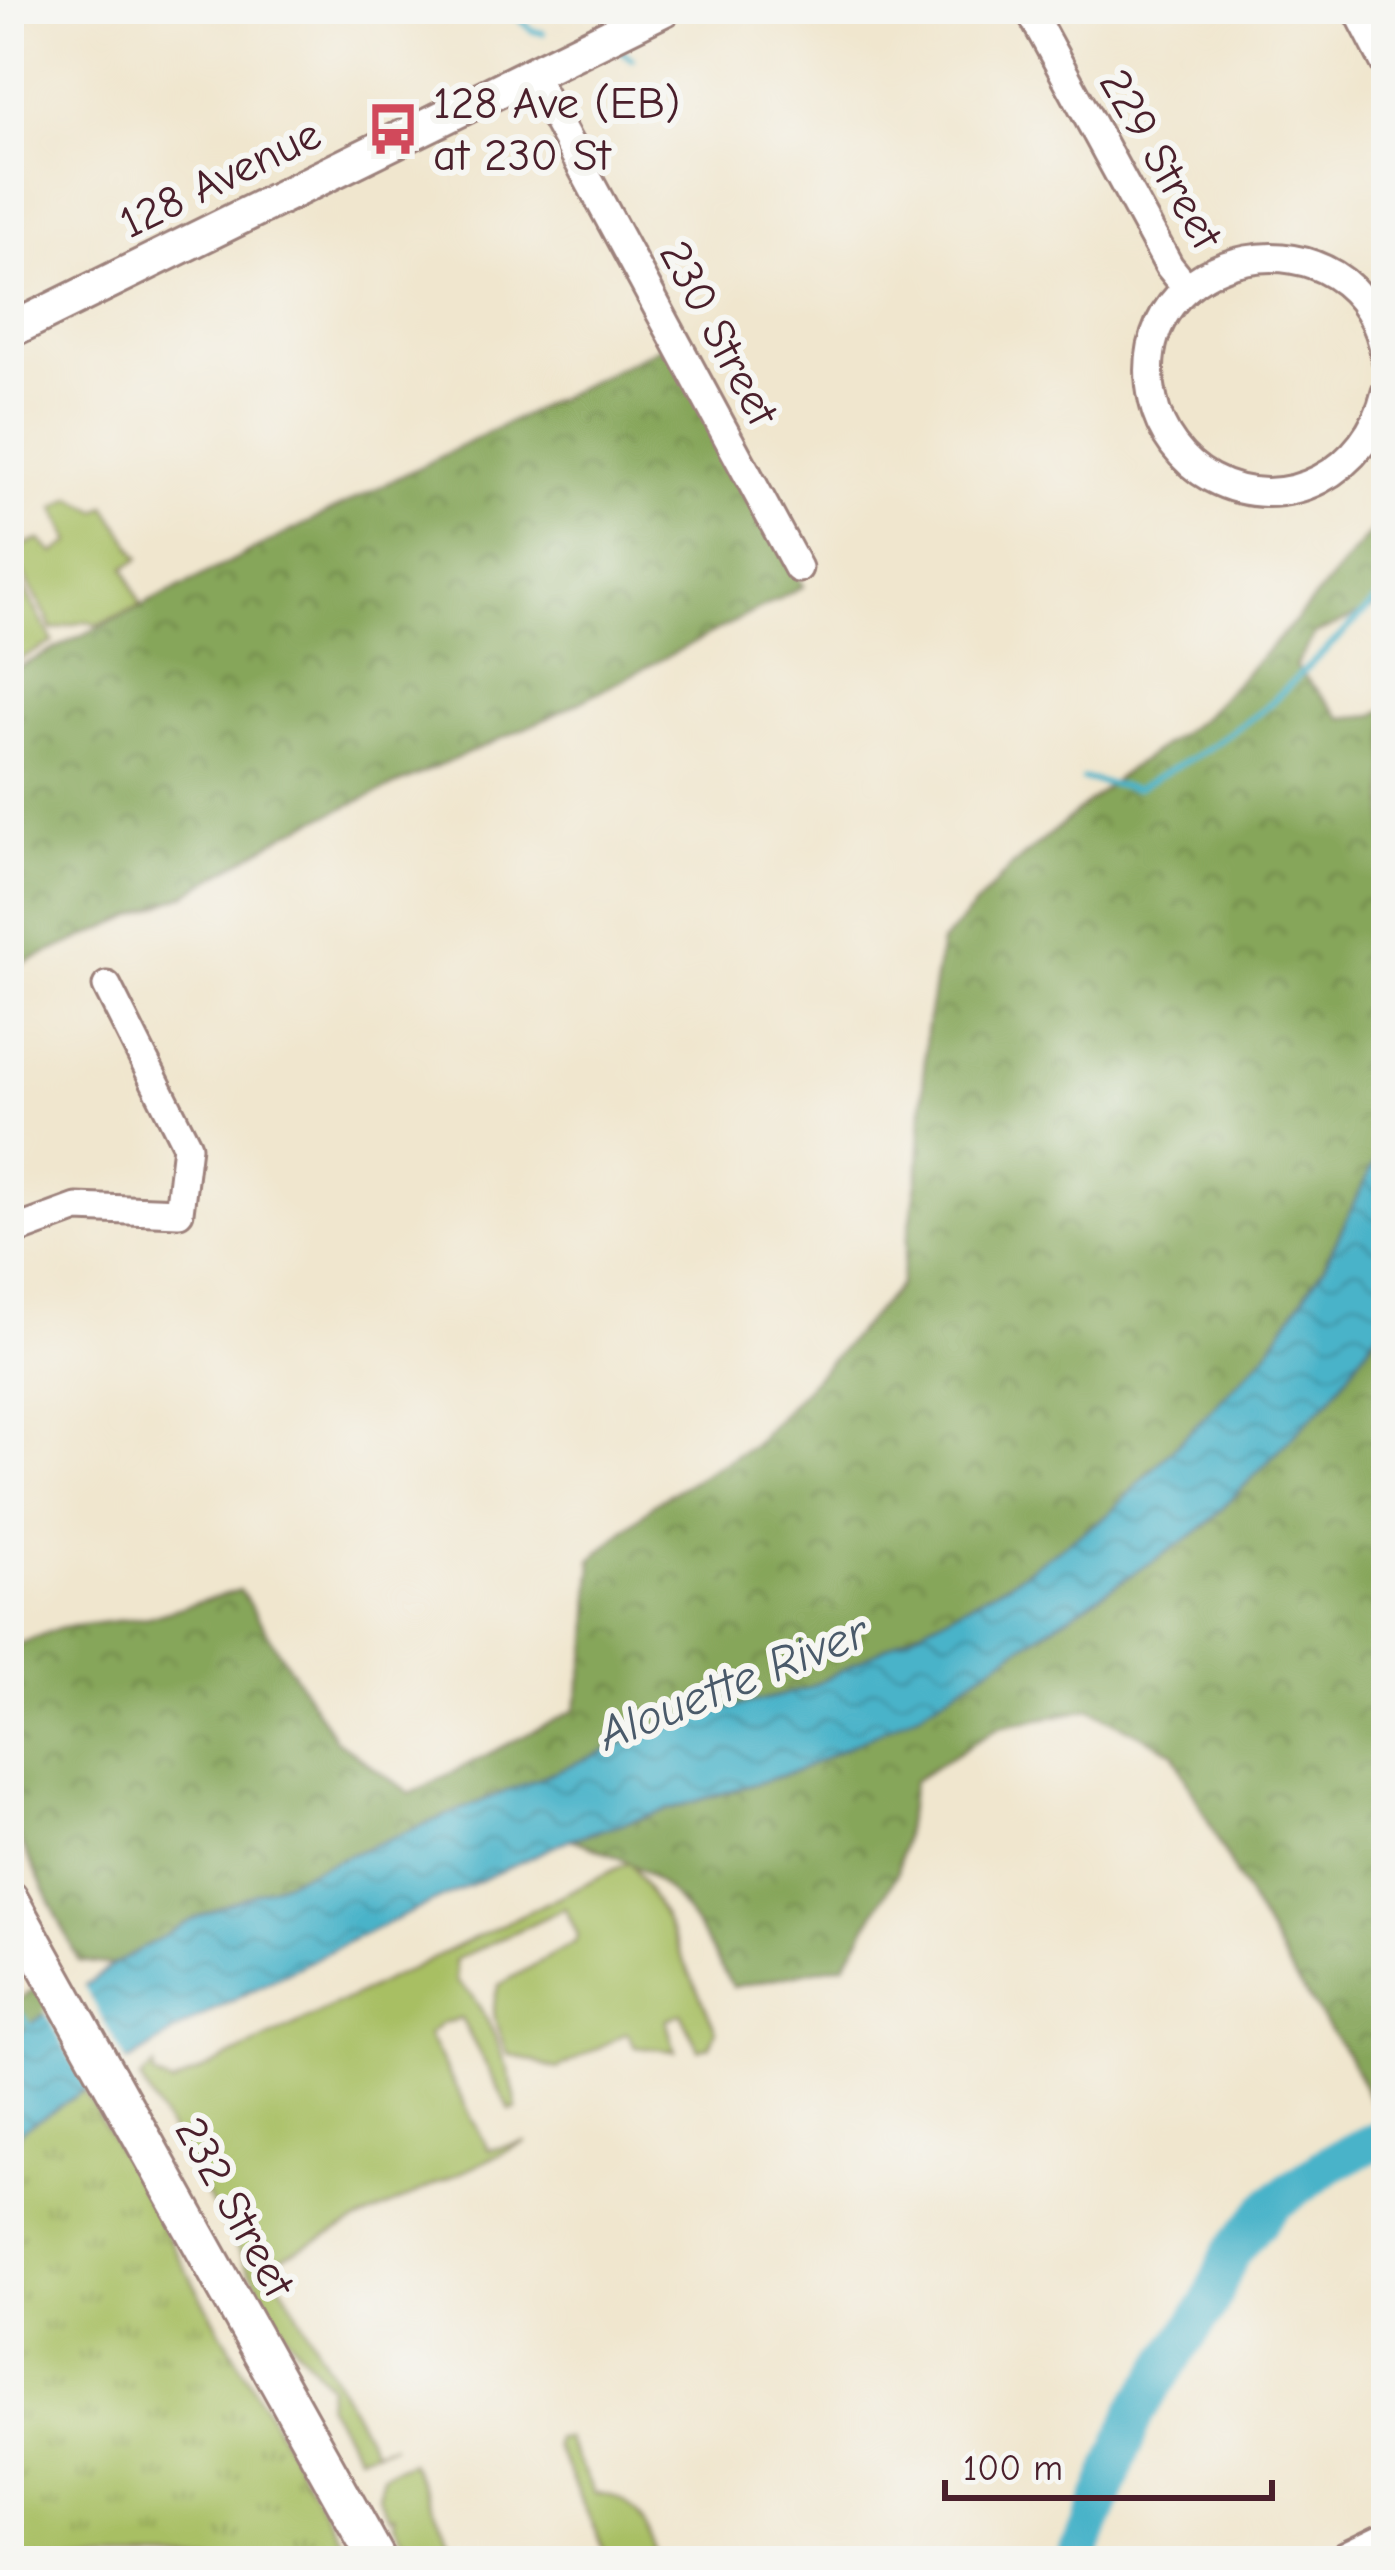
<svg xmlns="http://www.w3.org/2000/svg" width="1395" height="2570" viewBox="0 0 1395 2570" font-family="'Comic Neue',sans-serif">
<style>
.grass{fill:#a8bf64;stroke:#796f48;stroke-width:3}
.forest{fill:url(#forest-crowns);stroke:#686242;stroke-width:3}
.park{fill:url(#park-tufts);stroke:#796f48;stroke-width:3}
.water{fill:url(#water-waves);stroke:#4a697a;stroke-width:3}
.pier{fill:#f0e6ce}
.lines{fill:none;stroke-linecap:round;stroke-linejoin:round}
.stream{stroke:#4ab3c9;stroke-width:6}
.river{stroke:#4ab3c9;stroke-width:39}
.minor-casing{stroke:#9d827c;stroke-width:33}
.tertiary-casing{stroke:#9d827c;stroke-width:39}
.secondary-casing{stroke:#9d827c;stroke-width:42}
.minor{stroke:#fff;stroke-width:27}
.tertiary{stroke:#fff;stroke-width:33}
.secondary{stroke:#fff;stroke-width:36}
.labels{text-anchor:middle;dominant-baseline:central;stroke-width:12;stroke-linejoin:round;paint-order:stroke}
.poi-label{font-size:45px;fill:#4a1f2b;stroke:#f6f6f2;text-anchor:start}
.street-label{font-size:45px;fill:#4a1f2b;stroke:#f6f6f2}
.water-label{font-size:48px;font-style:italic;fill:#4a5a6a;stroke:#f6f6f2}
</style>
<defs>
<pattern id="forest-crowns" width="20" height="18" patternUnits="userSpaceOnUse" patternTransform="scale(3)"><rect width="20" height="18" fill="#86a65a"/><path d="M2 6a3 3 0 1 1 6 0M12 15a3 3 0 1 1 6 0" fill="none" stroke="#70874b"/></pattern>
<pattern id="park-tufts" width="24" height="20" patternUnits="userSpaceOnUse" patternTransform="scale(3)"><rect width="24" height="20" fill="#a8bf64"/><path d="M3 7l-1-3M5 7V3M7 7l1-3M15 17l-1-3M17 17v-4M19 17l1-3" fill="none" stroke="#8b9b53"/></pattern>
<pattern id="water-waves" width="16" height="10" patternUnits="userSpaceOnUse" patternTransform="scale(3)"><rect width="16" height="10" fill="#4ab3c9"/><path d="M0 5q4-4 8 0t8 0" fill="none" stroke="#4091a3"/></pattern>
</defs>
<rect width="100%" height="100%" fill="#f6f6f2"/>
<filter id="ink" filterUnits="userSpaceOnUse"><feTurbulence type="fractalNoise" baseFrequency=".00833" numOctaves="2"/><feDisplacementMap in="SourceGraphic" scale="24" xChannelSelector="R" yChannelSelector="G"/><feConvolveMatrix kernelMatrix="1 2 1 2 8 2 1 2 1" color-interpolation-filters="sRGB"/></filter>
<filter id="wash" filterUnits="userSpaceOnUse"><feTurbulence type="fractalNoise" baseFrequency=".004" numOctaves="4" result="noise"/><feDisplacementMap in="SourceGraphic" scale="48" xChannelSelector="R" yChannelSelector="G"/><feGaussianBlur stdDeviation="2.7" result="paint"/><feColorMatrix in="noise" values="0 0 0 0 0 0 0 0 0 0 0 0 0 0 0 0 0 1.4 0 .05"/><feComposite in="paint" operator="in"/></filter>
<g filter="url(#wash)">
<rect width="100%" height="100%" fill="#f0e6ce"/>
<g class="grass">
<path d="M 72,498 L 98,511 L 106,506 L 140,558 L 125,567 L 141,605 L 97,625 L 86,621 L 52,630 C 40,595 9,563 9,527 L 21,546 L 40,540 L 54,553 L 71,542 L 55,508 Z"/>
<path d="M 9,561 L 53,642 L 9,665 Z"/>
<path d="M 630,1862 L 663,1915 L 716,2030 L 710,2046 L 699,2050 L 681,2013 L 666,2020 L 675,2051 L 635,2047 L 627,2033 L 557,2069 L 508,2054 C 497,2029 488,2012 499,1985 L 575,1942 L 578,1935 L 565,1908 L 455,1960 L 457,1982 C 485,2000 513,2074 517,2109 L 510,2110 L 461,2019 L 441,2023 L 428,2036 L 489,2150 L 526,2142 L 270,2263 L 375,2451 L 394,2445 L 358,2455 L 327,2404 L 329,2385 L 288,2337 L 140,2079 L 154,2067 L 154,2076 L 172,2085 Z"/>
<path d="M 566,2438 L 594,2493 C 636,2495 646,2528 660,2561 L 609,2561 L 556,2446 L 557,2439 Z"/>
<path d="M 410,2462 L 462,2561 L 415,2561 L 393,2523 L 394,2514 L 389,2516 L 378,2495 L 383,2474 Z"/>
</g>
<g class="forest">
<path d="M 674,340 L 803,586 L 550,717 L 289,832 L 187,894 L 9,969 L 9,672 Z"/>
<path d="M 1386,514 L 1386,603 L 1315,634 L 1295,666 L 1342,718 L 1375,715 L 1386,708 L 1386,1138 L 1324,1266 L 1266,1353 L 1108,1515 L 1008,1583 L 806,1689 L 677,1722 L 199,1916 L 113,1965 L 79,1961 L 9,1818 L 9,1648 L 59,1628 L 148,1617 L 240,1590 L 336,1740 L 410,1794 L 575,1710 L 589,1643 L 592,1559 L 655,1503 L 753,1445 L 900,1285 L 919,1171 L 926,1032 L 941,943 L 1011,867 L 1125,772 L 1201,719 L 1297,619 Z"/>
<path d="M 1386,1321 L 1386,2131 L 1348,2056 L 1294,1978 L 1235,1874 L 1173,1752 L 1091,1709 L 998,1727 L 914,1781 L 897,1873 L 845,1964 L 733,1987 C 682,1901 669,1871 570,1839 L 797,1771 L 920,1712 L 1202,1529 L 1331,1397 Z"/>
<path d="M 50,1979 L 64,2005 L 9,2040 L 9,2006 Z"/>
</g>
<path class="park" d="M 43,2018 L 352,2561 L 9,2561 L 9,2040 Z"/>
<path class="water" d="M 1386,1138 L 1386,1321 L 1331,1397 L 1202,1529 L 920,1712 L 797,1771 L 570,1839 L 349,1941 L 191,2022 L 21,2131 L 9,2160 L 9,2040 L 113,1965 L 199,1916 L 677,1722 L 806,1689 L 1008,1583 L 1108,1515 L 1266,1353 L 1324,1266 Z"/>
<path class="pier" d="M 82,1982 L 130,2069 L 91,2094 L 44,2010 Z"/>
<g class="lines">
<g class="stream">
<path d="M 508,9 L 533,31 L 543,33"/>
<path d="M 621,51 L 632,59"/>
<path d="M 1083,779 L 1136,789 L 1204,751 L 1263,710 L 1386,592"/>
<path d="M 9,1997 L 29,2026"/>
</g>
<path class="river" d="M 1077,2561 L 1137,2410 L 1209,2305 L 1230,2254 L 1274,2203 L 1331,2163 L 1386,2136"/>
</g>
</g>
<g filter="url(#ink)">
<g class="lines">
<g class="minor-casing">
<g id="minor">
<path d="M 1029,9 L 1169,266 L 1187,288"/>
<path d="M 1357,9 L 1386,65"/>
<path d="M 532,75 L 798,568"/>
<path d="M 1386,359 C 1361,196 1118,244 1153,400 C 1160,433 1182,462 1211,478 C 1286,518 1368,470 1386,392"/>
<path d="M 9,1233 L 77,1208 L 179,1212 L 187,1146 L 107,986"/>
</g>
</g>
<g class="tertiary-casing">
<path id="tertiary" d="M 9,331 L 664,9"/>
</g>
<g class="secondary-casing">
<g id="secondary">
<path d="M 9,1899 L 378,2561"/>
<path d="M 1347,2561 L 1386,2542"/>
</g>
</g>
<use href="#minor" class="minor"/>
<use href="#tertiary" class="tertiary"/>
<use href="#secondary" class="secondary"/>
</g>
</g>
<defs>
<g id="bus-bare" transform="scale(4.14)"><path d="M-5-6H5V4H4V6H2V4H-2V6H-4V4H-5ZM-3.5-4V0h7V-4ZM-3.5 1.2v1.5H-2V1.2ZM2 1.2v1.5H3.5V1.2Z" fill="#d1495b" stroke="#f6f6f2" stroke-width="2.5" paint-order="stroke"/></g>
</defs>
<g fill-rule="evenodd">
<use href="#bus-bare" x="393" y="129"/>
</g>
<g class="labels">
<g class="poi-label">
<text x="433" y="103">128 Ave (EB)<tspan x="433" dy="52">at 230 St</tspan></text>
</g>
<g class="street-label">
<text transform="translate(1161 159) rotate(60)">229 Street</text>
<text transform="translate(220 178) rotate(-26)">128 Avenue</text>
<text transform="translate(719 333) rotate(62)">230 Street</text>
<text transform="translate(235 2207) rotate(61)">232 Street</text>
</g>
<g class="water-label">
<text transform="translate(733 1683) rotate(-22)">Alouette River</text>
</g>
</g>
<rect width="1395" height="2570" fill="none" stroke="#f6f6f2" stroke-width="48"/>
<path d="M945 2480v18h327v-18" fill="none" stroke="#4a1f2b" stroke-width="6"/>
<text x="963" y="2480" font-size="36" fill="#4a1f2b" stroke="#f6f6f2" stroke-width="9" paint-order="stroke">100 m</text>
</svg>
